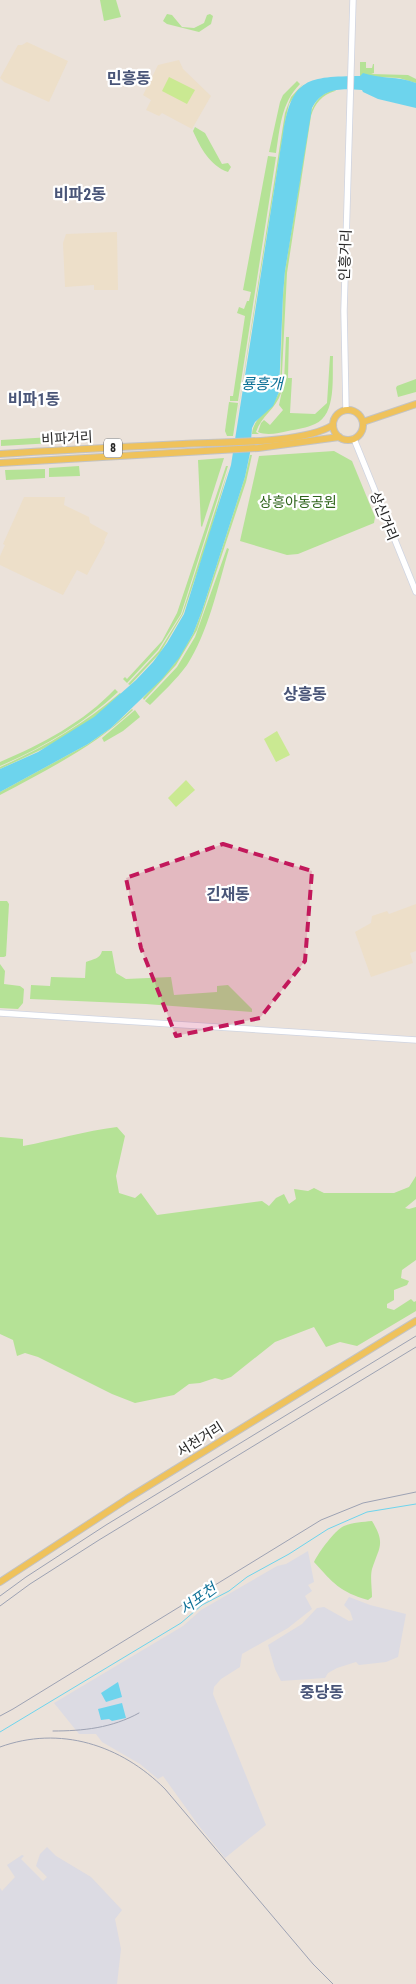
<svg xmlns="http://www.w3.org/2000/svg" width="416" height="1984" viewBox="0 0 416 1984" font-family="'Roboto Condensed','Noto Sans KR',sans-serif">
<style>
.industrial{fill:#dcdbe3}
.education{fill:#eddfc9}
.green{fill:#b5e296}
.pitch{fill:#cae992}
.water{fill:#6dd4ed}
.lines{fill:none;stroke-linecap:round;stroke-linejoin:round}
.stream{stroke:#6dd4ed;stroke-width:1}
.secondary-casing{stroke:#cfd4e1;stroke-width:7}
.primary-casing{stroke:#c3c3c3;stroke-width:8}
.secondary{stroke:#fff;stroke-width:5.5}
.primary{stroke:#efc25b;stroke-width:6}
.rail{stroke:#9da2b3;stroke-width:1}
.marked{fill:#c2185b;fill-opacity:0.2;stroke:#c2185b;stroke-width:4;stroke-dasharray:10 6;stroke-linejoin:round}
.labels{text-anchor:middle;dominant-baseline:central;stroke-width:4.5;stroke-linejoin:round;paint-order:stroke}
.shield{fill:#fff;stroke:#686868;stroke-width:1}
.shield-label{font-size:12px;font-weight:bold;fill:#282828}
.street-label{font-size:14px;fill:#282828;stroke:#fff}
.park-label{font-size:14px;fill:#2e641a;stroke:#fff}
.water-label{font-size:15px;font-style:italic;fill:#0e7197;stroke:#fff}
.quarter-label{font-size:16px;font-weight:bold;fill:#495578;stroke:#fff}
</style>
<rect width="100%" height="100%" fill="#ebe2da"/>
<g class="industrial">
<path d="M 308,1551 L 314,1582 L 308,1585 L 312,1591 L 305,1596 L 312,1609 L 288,1628 L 242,1654 L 240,1667 L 221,1679 L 214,1687 L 213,1694 L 266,1825 L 225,1858 L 199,1826 L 163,1776 L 158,1779 L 140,1764 L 102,1742 L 96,1734 L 79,1734 L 54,1703 L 183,1626 L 201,1610 L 277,1566 L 286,1564 Z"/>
<path d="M 349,1597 L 370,1605 L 406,1614 L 398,1657 L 386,1662 L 359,1665 L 356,1662 L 337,1668 L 328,1673 L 325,1678 L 281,1681 L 275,1669 L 268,1645 L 302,1624 L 317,1608 L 324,1607 L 349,1621 L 353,1620 L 350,1611 L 344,1605 Z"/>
<path d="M 47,1847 L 56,1856 L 91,1877 L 122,1910 L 115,1919 L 121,1949 L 117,1984 L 0,1984 L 0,1888 L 2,1891 L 15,1877 L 7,1865 L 22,1855 L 24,1856 L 21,1859 L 43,1881 L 47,1877 L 36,1866 L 40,1854 Z"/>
</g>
<g class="education">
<path d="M 27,42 L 68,61 L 49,102 L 4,82 L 0,78 L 18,45 L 22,45 Z"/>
<path d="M 179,60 L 183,69 L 211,96 L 192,129 L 162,113 L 159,116 L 146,110 L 151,100 L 143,95 L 158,65 Z"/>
<path d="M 117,232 L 118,290 L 94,290 L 94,285 L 65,287 L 63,243 L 66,234 Z"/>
<path d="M 24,497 L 65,497 L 64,505 L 89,517 L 90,523 L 108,533 L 104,541 L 105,542 L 87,575 L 77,570 L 63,595 L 0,565 L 0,556 L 5,545 L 3,544 Z"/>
<path d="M 416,904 L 416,951 L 410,953 L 413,963 L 371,977 L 355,932 L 371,923 L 372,916 L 387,911 L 389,914 Z"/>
</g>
<g class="green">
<path d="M 100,0 L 116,0 L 121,17 L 104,21 Z"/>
<path d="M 167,14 L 172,15 L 182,27 L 194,28 L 204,23 L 207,15 L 210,14 L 213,16 L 211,24 L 199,32 L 167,24 L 163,21 Z"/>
<path d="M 360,62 L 366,62 L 366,68 L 372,68 L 373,64 L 374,64 L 374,73 L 371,74 L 408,75 L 416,79 L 416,83 L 399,78 L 360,76 Z"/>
<path d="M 297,81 L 300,84 C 281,103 280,128 276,153 L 269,152 L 280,102 L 283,95 Z"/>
<path d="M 303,84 L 289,104 L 286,117 L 235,430 L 285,113 L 291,97 Z"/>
<path d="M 336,90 L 335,91 C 322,95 315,103 311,116 L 287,273 L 281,393 C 276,409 261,416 256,432 L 259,434 L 252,434 C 253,416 275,408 280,389 L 283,295 L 285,271 L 310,115 C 314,102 321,92 336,90 Z"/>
<path d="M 195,127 L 205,133 L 222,164 L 228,163 L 231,167 L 228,172 C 210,166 200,147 193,131 Z"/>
<path d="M 268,156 L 276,157 L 238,401 L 230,401 L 230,396 L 233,396 L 245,316 L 237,313 L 239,307 L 244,309 L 247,301 L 249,301 L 251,292 L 243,290 Z"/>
<path d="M 286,337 L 289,337 L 288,378 L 292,378 L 290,413 L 315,414 L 327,403 L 330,356 L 333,356 C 332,376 337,415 315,424 C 307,428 297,429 288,431 C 279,433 267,436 258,432 L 261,423 L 264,420 L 270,425 L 283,410 L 279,405 L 284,382 Z"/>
<path d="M 416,379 L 416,392 L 398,397 L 396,388 L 397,386 Z"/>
<path d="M 229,402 L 238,403 L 233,436 L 227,436 L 225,431 Z"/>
<path d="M 52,437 L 53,443 L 1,446 L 1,440 Z"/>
<path d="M 334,451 L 352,461 L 375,517 L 374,523 L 298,554 L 287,555 L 240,541 L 259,456 Z"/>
<path d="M 250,455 L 252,455 L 246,482 L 197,630 L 176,665 L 144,700 L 143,698 L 174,664 L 193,634 L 202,611 L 245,477 Z"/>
<path d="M 224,458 L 202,527 L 201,526 L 198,460 Z"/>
<path d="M 79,466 L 80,476 L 49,477 L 49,468 Z"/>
<path d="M 226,466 L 228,466 L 181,614 L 158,650 L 127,683 L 123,679 L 125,677 L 127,679 L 162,641 L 177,613 Z"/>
<path d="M 229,467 L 208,541 L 183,614 L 160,653 L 130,685 L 128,684 L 159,651 L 182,614 Z"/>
<path d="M 45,469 L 45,478 L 6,480 L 5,470 Z"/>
<path d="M 227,548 L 229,549 C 218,586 208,633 187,665 C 176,680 162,693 150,705 L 145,701 L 177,667 L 195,637 Z"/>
<path d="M 115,689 L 118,692 C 85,723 42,748 0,766 L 0,762 C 42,744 84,722 115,689 Z"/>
<path d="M 120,693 L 121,694 C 112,702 104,710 95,717 C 67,739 32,754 0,769 L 0,767 C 43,748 84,724 120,693 Z"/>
<path d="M 132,709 L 133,710 C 95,746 47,770 0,795 L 0,792 L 88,744 L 111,728 Z"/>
<path d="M 135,710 L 140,717 L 123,731 L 104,742 L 102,738 Z"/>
<path d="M 0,901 L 7,901 L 9,904 L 6,956 L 4,957 L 0,957 Z"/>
<path d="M 102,951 L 112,951 L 116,973 L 126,979 L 171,977 L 174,995 L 217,992 L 217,986 L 228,985 L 252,1009 L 252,1012 L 146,1004 L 30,999 L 31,985 L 50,986 L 51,977 L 85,978 L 86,962 C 93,959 100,959 102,951 Z"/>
<path d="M 0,964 L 5,971 L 4,984 L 20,986 L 24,989 L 23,1003 L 18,1009 L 0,1008 Z"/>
<path d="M 117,1127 L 125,1136 L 116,1176 L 119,1193 L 135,1198 L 141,1193 L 157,1215 L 262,1201 L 269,1206 L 276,1198 L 284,1194 L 289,1204 L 296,1199 L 294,1189 L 308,1191 L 314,1188 L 324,1193 L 394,1193 L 409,1187 L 416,1176 L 416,1199 L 405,1208 L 409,1209 L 416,1207 L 416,1260 L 402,1270 L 401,1278 L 409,1281 L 407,1285 L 394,1290 L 394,1300 L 387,1304 L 387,1308 L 394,1310 L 411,1299 L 414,1302 L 416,1301 L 416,1311 L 357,1346 L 340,1342 L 326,1347 L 314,1327 L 275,1342 L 231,1377 L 222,1380 L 215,1378 L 200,1383 L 189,1384 L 174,1395 L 135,1403 L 112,1394 L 38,1357 L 25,1353 L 17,1356 L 13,1340 L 0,1334 L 0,1137 L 23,1139 L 23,1146 C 55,1140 85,1131 117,1127 Z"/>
<path d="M 372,1521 C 386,1544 379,1547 372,1569 C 370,1577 372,1588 372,1597 L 368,1600 C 340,1592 333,1583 314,1562 C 319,1552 334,1531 344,1526 C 353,1522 363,1522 372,1521 Z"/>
</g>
<g class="pitch">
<path d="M 169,77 L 195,90 L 187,104 L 162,91 Z"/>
<path d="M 277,731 L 290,755 L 276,762 L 264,739 Z"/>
<path d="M 186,780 L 195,790 L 176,807 L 168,798 Z"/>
</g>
<g class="water">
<path d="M 363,73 C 380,79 398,76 416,83 L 416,108 L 378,99 L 363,92 L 362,90 C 341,88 322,88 312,108 L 285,271 L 283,295 L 279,392 L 273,406 L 255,422 L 252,428 L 250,453 L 245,477 L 202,611 L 193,634 L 179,658 L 162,679 L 111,728 L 88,744 L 0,792 L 0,769 L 38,752 L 94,717 L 136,680 L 153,662 L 167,643 L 184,614 L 231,465 L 283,133 C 292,77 308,77 360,76 Z"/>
<path d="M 118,1682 L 122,1697 L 106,1702 L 101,1693 Z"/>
<path d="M 122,1703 L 126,1718 L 112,1721 L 109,1719 L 101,1720 L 98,1709 Z"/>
</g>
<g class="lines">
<path class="stream" d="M 0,1732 L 181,1623 L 202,1605 L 229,1591 L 247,1577 L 289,1554 L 328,1529 L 367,1512 L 416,1504"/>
<g class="secondary-casing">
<g id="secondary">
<path d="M 346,410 L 344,311 L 353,0"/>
<path d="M 354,439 L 416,592"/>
<path d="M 0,1013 L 416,1040"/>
</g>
</g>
<g class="primary-casing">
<g id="primary">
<circle cx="348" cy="425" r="15"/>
<path d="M 363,422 L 416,404"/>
<path d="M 0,454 C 61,450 122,447 183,444 C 219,442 304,444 333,425"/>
<path d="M 0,463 L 258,448 L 339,437"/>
<path d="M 0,1582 L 127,1499 L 416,1321"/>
</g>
</g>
<use href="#secondary" class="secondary"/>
<use href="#primary" class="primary"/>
<g class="rail">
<path d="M 0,1596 L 26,1577 L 106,1525 L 416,1336"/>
<path d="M 0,1606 L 30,1584 L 99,1540 L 416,1347"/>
<path d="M 0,1716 L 13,1709 L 321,1520 L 363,1503 L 416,1492"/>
<path d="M 53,1731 C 83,1731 112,1728 139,1713"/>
<path d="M 0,1747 C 60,1725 121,1745 165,1789 L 313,1964 L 333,1984"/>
</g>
</g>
<path class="marked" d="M 223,844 L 312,871 L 305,961 L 260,1018 L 176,1036 L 141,948 L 126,878 Z"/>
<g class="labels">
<rect class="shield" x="104" y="438.5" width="18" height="19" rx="4"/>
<g class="shield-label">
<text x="113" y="448">8</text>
</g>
<g class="street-label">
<text transform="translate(345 255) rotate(-88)">인흥거리</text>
<text transform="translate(67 438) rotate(-3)">비파거리</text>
<text transform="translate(384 516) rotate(68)">상신거리</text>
<text transform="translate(200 1439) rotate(-32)">서천거리</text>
</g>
<g class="park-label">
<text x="298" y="502">상흥아동공원</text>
</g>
<g class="water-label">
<text x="262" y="384">룡흥개</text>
<text transform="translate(198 1599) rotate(-36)">서포천</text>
</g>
<g class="quarter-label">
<text x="129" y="78">민흥동</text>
<text x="80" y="194">비파2동</text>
<text x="34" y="399">비파1동</text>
<text x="305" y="694">상흥동</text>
<text x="228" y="894">긴재동</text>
<text x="322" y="1692">중당동</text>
</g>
</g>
</svg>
